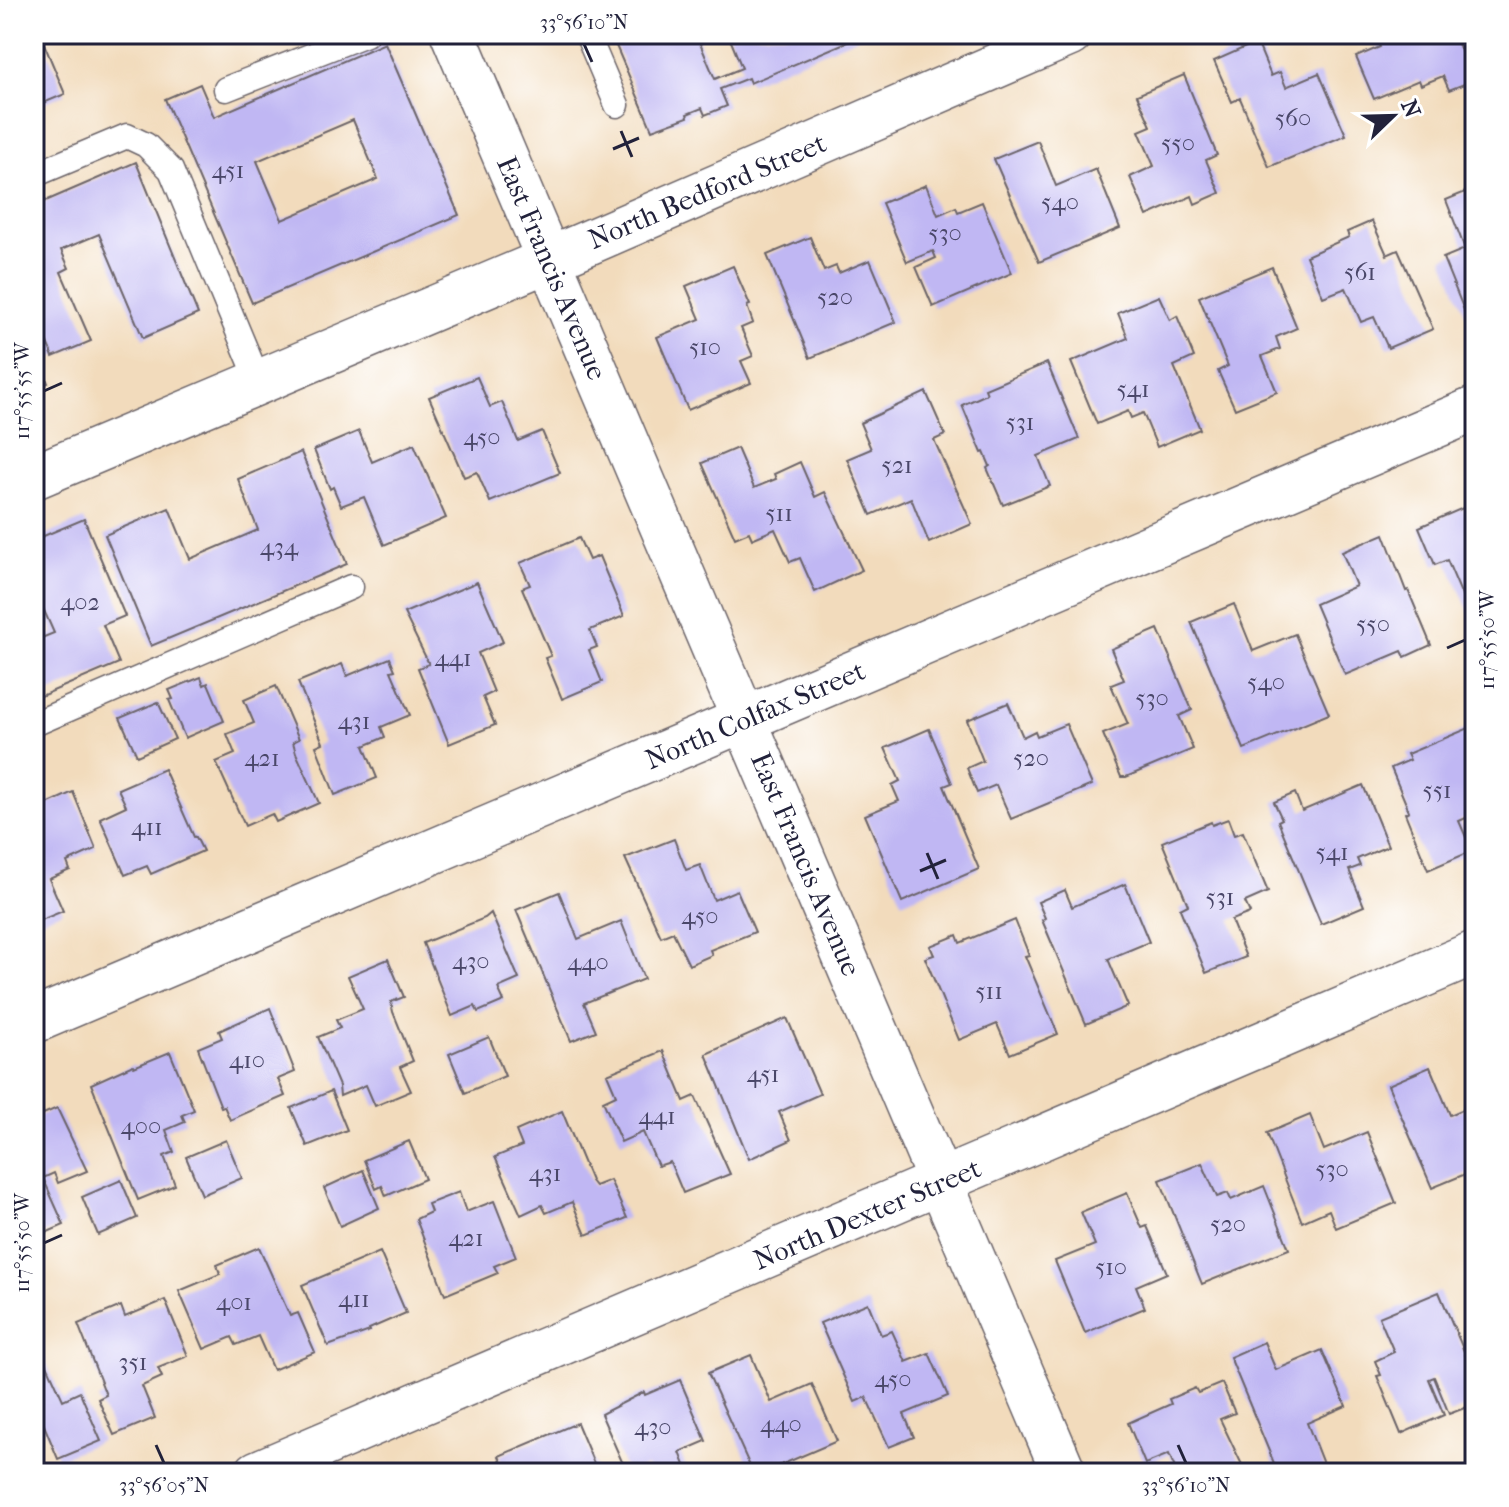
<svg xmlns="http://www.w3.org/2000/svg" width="1509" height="1507" viewBox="0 0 1509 1507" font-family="'IM FELL French Canon',serif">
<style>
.building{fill:#c0b7f3;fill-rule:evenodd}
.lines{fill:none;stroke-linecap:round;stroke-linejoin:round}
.lane-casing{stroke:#6b6368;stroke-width:27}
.street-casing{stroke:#6b6368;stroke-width:47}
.lane{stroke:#fff;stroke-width:24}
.street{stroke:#fff;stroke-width:44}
.ticks{fill:none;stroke:#22223b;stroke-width:3}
.labels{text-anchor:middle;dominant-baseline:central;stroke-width:7;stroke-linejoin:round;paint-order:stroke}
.number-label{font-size:24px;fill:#4a4769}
.street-label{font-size:28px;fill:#22223b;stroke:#fff}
.neatline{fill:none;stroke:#22223b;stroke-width:3}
.ticks-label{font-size:20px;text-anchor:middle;fill:#22223b}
</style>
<rect width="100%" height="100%" fill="#fff"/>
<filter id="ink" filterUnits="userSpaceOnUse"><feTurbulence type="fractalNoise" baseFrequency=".0125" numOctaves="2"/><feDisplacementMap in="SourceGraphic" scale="16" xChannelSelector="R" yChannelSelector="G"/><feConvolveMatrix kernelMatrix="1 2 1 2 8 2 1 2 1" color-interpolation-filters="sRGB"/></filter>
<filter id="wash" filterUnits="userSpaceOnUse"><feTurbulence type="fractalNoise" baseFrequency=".006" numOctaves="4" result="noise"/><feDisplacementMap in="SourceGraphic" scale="32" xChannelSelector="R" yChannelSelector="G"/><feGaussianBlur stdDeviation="1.8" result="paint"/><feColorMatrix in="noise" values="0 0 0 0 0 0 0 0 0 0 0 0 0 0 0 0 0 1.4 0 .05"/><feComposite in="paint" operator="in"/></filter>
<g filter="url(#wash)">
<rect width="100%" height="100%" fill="#f2dbbc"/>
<g id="blocks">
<g class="building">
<path d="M 34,34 L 40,34 L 65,94 L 34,107 Z"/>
<path d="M 611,34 L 696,34 L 715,79 L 742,68 L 728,34 L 866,34 L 750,83 L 748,78 L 720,89 L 727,106 L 705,115 L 702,108 L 687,114 L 688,117 L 652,130 Z"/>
<path d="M 1374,34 L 1454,34 L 1470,72 L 1467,83 L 1449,90 L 1443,76 L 1421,85 L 1419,80 L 1374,99 L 1356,57 L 1380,47 Z"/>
<path d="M 1257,42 L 1271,76 L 1280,72 L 1286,87 L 1319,73 L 1346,135 L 1269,167 L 1240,98 L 1232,102 L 1214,61 Z"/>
<path d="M 385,43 L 459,215 L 252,303 L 165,99 L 200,84 L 214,117 ZM 353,120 L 378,179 L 282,220 L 257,161 Z"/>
<path d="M 1184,75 L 1217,155 L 1206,160 L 1220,193 L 1195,204 L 1192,196 L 1147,216 L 1130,177 L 1154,166 L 1139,131 L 1151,126 L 1137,95 Z"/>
<path d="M 1038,141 L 1056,186 L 1096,169 L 1120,228 L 1039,262 L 994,159 Z"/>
<path d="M 136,162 L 198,314 L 143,338 L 99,234 L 61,250 L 69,268 L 61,272 L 91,341 L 53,357 L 34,311 L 34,206 Z"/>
<path d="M 926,185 L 938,215 L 956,207 L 958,212 L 982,202 L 1012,273 L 933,307 L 916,267 L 936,258 L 933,251 L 907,262 L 882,203 Z"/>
<path d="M 1475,188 L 1475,312 L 1466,315 L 1443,258 L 1465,249 L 1446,200 Z"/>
<path d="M 1372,221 L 1387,255 L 1398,250 L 1433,329 L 1388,348 L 1374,317 L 1361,322 L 1346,288 L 1323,297 L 1306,256 L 1349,237 L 1347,232 Z"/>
<path d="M 810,237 L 824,271 L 836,266 L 839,273 L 870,260 L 896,322 L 810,358 L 767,255 Z"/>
<path d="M 733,266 L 750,305 L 747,306 L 753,323 L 741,328 L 753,356 L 741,361 L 751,383 L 688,410 L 657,337 L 700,319 L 686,286 Z"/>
<path d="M 1272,267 L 1297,328 L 1276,337 L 1280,349 L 1262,356 L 1277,392 L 1235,409 L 1218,371 L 1228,366 L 1199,297 Z"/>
<path d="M 1159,296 L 1170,320 L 1177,316 L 1194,357 L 1174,366 L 1200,429 L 1157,447 L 1143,413 L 1131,418 L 1128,411 L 1097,424 L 1071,362 L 1128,338 L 1118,313 Z"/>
<path d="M 34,347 L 48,383 L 34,389 Z"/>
<path d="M 1047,363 L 1079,439 L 1038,456 L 1050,486 L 1003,505 L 987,468 L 990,466 L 984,452 L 982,453 L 962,405 L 987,394 L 985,389 Z"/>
<path d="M 477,377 L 490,407 L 502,402 L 518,441 L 542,431 L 560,473 L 490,502 L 477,472 L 464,477 L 429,397 Z"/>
<path d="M 926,392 L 945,435 L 934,440 L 972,524 L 929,543 L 911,498 L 871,515 L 847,459 L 871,449 L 860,423 Z"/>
<path d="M 359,431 L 372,462 L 414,444 L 446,518 L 384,545 L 364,497 L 341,506 L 333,487 L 330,489 L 314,450 Z"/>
<path d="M 737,448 L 754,488 L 776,479 L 774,474 L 800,462 L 815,497 L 825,492 L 862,570 L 815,592 L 800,558 L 790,562 L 775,529 L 752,539 L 749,532 L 735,538 L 702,463 Z"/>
<path d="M 301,452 L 347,564 L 151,646 L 105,535 L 169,508 L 190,559 L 258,530 L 238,479 Z"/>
<path d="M 1463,508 L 1475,536 L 1475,626 L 1447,560 L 1435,565 L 1419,527 Z"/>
<path d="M 84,519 L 125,616 L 103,625 L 119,663 L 34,699 L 34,641 L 54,633 L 34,588 L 34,540 Z"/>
<path d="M 1384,534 L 1406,591 L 1408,590 L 1431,645 L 1405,657 L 1402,651 L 1345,675 L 1315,604 L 1356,586 L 1342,552 Z"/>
<path d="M 579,538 L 589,560 L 599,556 L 624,616 L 590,630 L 597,647 L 589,650 L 602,682 L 562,699 L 545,658 L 551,656 L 522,588 L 530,585 L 520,563 Z"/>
<path d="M 477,582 L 503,642 L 478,653 L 494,692 L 483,697 L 495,725 L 449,744 L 418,668 L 429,664 L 404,613 Z"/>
<path d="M 1234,604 L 1253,651 L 1295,634 L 1329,714 L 1244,749 L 1191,622 Z"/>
<path d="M 1158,629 L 1192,710 L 1179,716 L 1193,749 L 1126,777 L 1121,777 L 1103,734 L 1128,724 L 1111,685 L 1124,680 L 1111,649 Z"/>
<path d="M 390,658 L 395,670 L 391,671 L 410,715 L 381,727 L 385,737 L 364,746 L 377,778 L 335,795 L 316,746 L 323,743 L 298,682 L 342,664 L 347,676 Z"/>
<path d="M 201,677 L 204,685 L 208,683 L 224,721 L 185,738 L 169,700 L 173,699 L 169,690 Z"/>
<path d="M 276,686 L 299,739 L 293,742 L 296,753 L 319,803 L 276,822 L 272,814 L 245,826 L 216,762 L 235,754 L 227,734 L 254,723 L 244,700 Z"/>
<path d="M 158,702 L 175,739 L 137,756 L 120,718 Z"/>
<path d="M 1008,703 L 1023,737 L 1035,731 L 1037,736 L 1066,724 L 1092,785 L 1011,819 L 996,785 L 977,793 L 967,768 L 983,761 L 967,720 Z"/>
<path d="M 1469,728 L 1475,743 L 1475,814 L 1459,821 L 1472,851 L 1428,870 L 1405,813 L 1409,811 L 1391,768 L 1410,760 L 1407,754 Z"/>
<path d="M 929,729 L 952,783 L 944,786 L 979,869 L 902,902 L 865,815 L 899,801 L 892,785 L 900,781 L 885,748 Z"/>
<path d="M 164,769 L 194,837 L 196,837 L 203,851 L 151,874 L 147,866 L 125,875 L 100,818 L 126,806 L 118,789 Z"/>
<path d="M 1363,785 L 1388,846 L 1357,859 L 1360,866 L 1349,870 L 1364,906 L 1321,924 L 1278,821 L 1282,819 L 1274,802 L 1295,793 L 1302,811 Z"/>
<path d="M 73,792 L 96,849 L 67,862 L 70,870 L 49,879 L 63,911 L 34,923 L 34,810 Z"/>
<path d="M 1228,819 L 1234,835 L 1243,832 L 1268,892 L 1245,902 L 1250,913 L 1231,920 L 1246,957 L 1206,973 L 1180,909 L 1188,905 L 1162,842 L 1211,822 L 1212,825 Z"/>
<path d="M 674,839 L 686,870 L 700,865 L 714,900 L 737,890 L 755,932 L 710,950 L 712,955 L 689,965 L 673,932 L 661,937 L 625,858 Z"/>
<path d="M 1125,884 L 1149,942 L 1108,959 L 1128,1006 L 1086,1024 L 1042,920 L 1045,918 L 1038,902 L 1065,890 L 1072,907 Z"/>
<path d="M 559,892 L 578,939 L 621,921 L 644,979 L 584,1003 L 596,1031 L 571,1041 L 516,910 Z"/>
<path d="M 491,913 L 519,979 L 498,988 L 504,1001 L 478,1012 L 475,1006 L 452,1016 L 423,943 L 485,918 Z"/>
<path d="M 1015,920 L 1029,955 L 1025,956 L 1058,1034 L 1010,1054 L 997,1024 L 959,1040 L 925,958 L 934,955 L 930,946 L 957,935 L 960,943 Z"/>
<path d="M 388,959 L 404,997 L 391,1002 L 393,1012 L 413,1061 L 400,1067 L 411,1091 L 375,1106 L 366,1085 L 340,1096 L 339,1086 L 318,1037 L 340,1028 L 336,1020 L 363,1009 L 348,976 Z"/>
<path d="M 270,1008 L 295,1072 L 278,1079 L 285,1096 L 230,1120 L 224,1106 L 221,1107 L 198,1048 L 222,1038 L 219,1031 Z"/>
<path d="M 787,1018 L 820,1094 L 779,1112 L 791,1140 L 749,1159 L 706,1054 Z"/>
<path d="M 489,1037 L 505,1076 L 465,1093 L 449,1054 Z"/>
<path d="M 663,1051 L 684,1101 L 695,1096 L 730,1174 L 683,1193 L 670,1162 L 658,1166 L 643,1132 L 621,1142 L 603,1101 L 616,1095 L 607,1074 Z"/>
<path d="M 170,1052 L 194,1110 L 182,1115 L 185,1122 L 166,1130 L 174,1152 L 164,1156 L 175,1185 L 138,1200 L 91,1084 L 133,1065 L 134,1067 Z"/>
<path d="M 1430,1067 L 1450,1115 L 1475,1104 L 1475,1170 L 1432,1188 L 1388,1085 Z"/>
<path d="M 331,1091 L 347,1130 L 307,1146 L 291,1108 Z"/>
<path d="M 57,1108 L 87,1171 L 58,1183 L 54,1173 L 43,1178 L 64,1225 L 34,1238 L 34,1118 Z"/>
<path d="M 562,1111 L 591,1181 L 595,1186 L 610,1180 L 627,1218 L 586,1235 L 572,1202 L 546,1213 L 542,1205 L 521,1215 L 495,1157 L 522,1146 L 516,1131 Z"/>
<path d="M 1310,1115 L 1324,1150 L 1367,1132 L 1396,1203 L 1336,1228 L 1329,1210 L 1302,1222 L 1267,1133 Z"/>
<path d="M 226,1140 L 242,1178 L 202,1195 L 186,1157 Z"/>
<path d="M 409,1141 L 425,1179 L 386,1196 L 382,1186 L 376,1189 L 364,1160 Z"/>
<path d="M 1202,1163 L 1217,1197 L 1228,1193 L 1231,1200 L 1264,1186 L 1289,1249 L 1202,1284 L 1160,1180 Z"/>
<path d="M 363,1170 L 379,1208 L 340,1226 L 324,1188 Z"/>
<path d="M 121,1180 L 137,1218 L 98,1235 L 82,1197 Z"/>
<path d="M 459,1192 L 466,1212 L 494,1201 L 516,1257 L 494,1266 L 498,1273 L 445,1295 L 416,1219 L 431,1212 L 428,1204 Z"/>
<path d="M 1127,1193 L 1142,1228 L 1147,1226 L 1167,1273 L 1136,1286 L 1145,1308 L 1085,1333 L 1055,1261 L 1095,1245 L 1081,1212 Z"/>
<path d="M 259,1247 L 290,1316 L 298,1313 L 315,1352 L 273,1370 L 258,1336 L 236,1345 L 232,1337 L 204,1349 L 179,1291 L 220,1274 L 217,1265 Z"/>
<path d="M 380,1252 L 406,1313 L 369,1329 L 370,1331 L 328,1346 L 302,1285 Z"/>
<path d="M 1439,1292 L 1466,1356 L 1475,1352 L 1475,1404 L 1449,1414 L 1434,1377 L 1429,1379 L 1444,1415 L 1401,1434 L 1377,1376 L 1381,1375 L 1375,1361 L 1394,1352 L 1379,1317 Z"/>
<path d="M 165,1300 L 188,1356 L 158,1368 L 162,1377 L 142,1386 L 155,1418 L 114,1435 L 98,1399 L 106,1395 L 78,1324 L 121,1306 L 125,1317 Z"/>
<path d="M 868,1303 L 881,1335 L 892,1331 L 906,1362 L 929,1353 L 948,1396 L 904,1414 L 914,1437 L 889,1447 L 866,1397 L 855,1402 L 820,1323 Z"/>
<path d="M 34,1336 L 63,1400 L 80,1392 L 101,1441 L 58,1459 L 44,1425 L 34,1429 Z"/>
<path d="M 1264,1342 L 1276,1370 L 1322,1350 L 1346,1406 L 1307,1423 L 1325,1469 L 1315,1473 L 1278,1473 L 1230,1357 Z"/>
<path d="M 751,1355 L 771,1402 L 812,1384 L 837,1441 L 776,1467 L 779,1473 L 753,1473 L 708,1373 Z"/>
<path d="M 680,1380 L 706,1441 L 680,1452 L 688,1473 L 649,1473 L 646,1466 L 627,1473 L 601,1414 L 644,1392 L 645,1395 Z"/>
<path d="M 1222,1383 L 1235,1413 L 1220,1419 L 1246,1473 L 1177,1473 L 1169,1454 L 1145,1464 L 1128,1423 L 1171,1404 L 1169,1399 L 1195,1388 L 1198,1393 Z"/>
<path d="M 577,1423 L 598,1473 L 506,1473 L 499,1456 Z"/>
</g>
</g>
</g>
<g filter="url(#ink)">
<use href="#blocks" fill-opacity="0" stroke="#6b6368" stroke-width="2"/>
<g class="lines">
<g class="lane-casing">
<g id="lane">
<path d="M 587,34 L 617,105"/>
<path d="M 226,89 L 366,34"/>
<path d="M 34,175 L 127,136 L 146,145 L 171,170 L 259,382"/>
<path d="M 34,724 L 351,587"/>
</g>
</g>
<g class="street-casing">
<g id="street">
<path d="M 453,34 L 1064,1473"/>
<path d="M 34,477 L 548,260 L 1070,34"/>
<path d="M 34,1021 L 1475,409"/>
<path d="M 257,1473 L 1475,953"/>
</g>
</g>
<use href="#lane" class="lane"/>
<use href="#street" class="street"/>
</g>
</g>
<path class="ticks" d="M 584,44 L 592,62M 621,131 L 632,157M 613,149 L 639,138M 44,391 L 62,383M 1447,648 L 1465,640M 927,853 L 938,879M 920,871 L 946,860M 44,1243 L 62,1235M 156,1445 L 164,1463M 1178,1445 L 1186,1463"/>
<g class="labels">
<g class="number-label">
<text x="1293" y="118">560</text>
<text x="1178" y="143">550</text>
<text x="228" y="170">451</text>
<text x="1060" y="202">540</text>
<text x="945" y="233">530</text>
<text x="1360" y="272">561</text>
<text x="835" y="297">520</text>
<text x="705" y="347">510</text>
<text x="1133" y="389">541</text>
<text x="1020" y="422">531</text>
<text x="482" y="437">450</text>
<text x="897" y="465">521</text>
<text x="779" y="513">511</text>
<text x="279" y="547">434</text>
<text x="80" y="602">402</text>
<text x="1373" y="624">550</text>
<text x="453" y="658">441</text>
<text x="1266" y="682">540</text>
<text x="1152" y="698">530</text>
<text x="354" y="721">431</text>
<text x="262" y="758">421</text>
<text x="1031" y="758">520</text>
<text x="1437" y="790">551</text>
<text x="147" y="827">411</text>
<text x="1332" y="852">541</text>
<text x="1220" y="897">531</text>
<text x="700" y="916">450</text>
<text x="471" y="961">430</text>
<text x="588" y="962">440</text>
<text x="989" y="991">511</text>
<text x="247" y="1060">410</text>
<text x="763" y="1074">451</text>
<text x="657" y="1116">441</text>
<text x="141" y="1126">400</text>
<text x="1332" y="1169">530</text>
<text x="545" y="1173">431</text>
<text x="1228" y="1224">520</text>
<text x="466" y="1238">421</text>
<text x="1111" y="1267">510</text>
<text x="354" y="1299">411</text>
<text x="234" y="1302">401</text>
<text x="133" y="1362">351</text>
<text x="893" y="1379">450</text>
<text x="781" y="1424">440</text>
<text x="653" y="1427">430</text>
</g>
<g class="street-label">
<text transform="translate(707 191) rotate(-23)">North Bedford Street</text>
<text transform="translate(552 268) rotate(67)">East Francis Avenue</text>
<text transform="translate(755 715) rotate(-23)">North Colfax Street</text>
<text transform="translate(806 864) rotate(67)">East Francis Avenue</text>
<text transform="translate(867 1214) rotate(-23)">North Dexter Street</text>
</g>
</g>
<rect width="1509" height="1507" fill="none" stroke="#fff" stroke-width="88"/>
<g transform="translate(1393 116) rotate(67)" stroke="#ffffff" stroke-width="6" paint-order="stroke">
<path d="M0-6L14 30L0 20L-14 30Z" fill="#22223b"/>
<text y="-12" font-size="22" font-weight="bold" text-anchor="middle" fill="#22223b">N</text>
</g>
<rect x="44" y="44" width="1421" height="1419" class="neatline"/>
<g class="ticks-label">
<text x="584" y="29">33°56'10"N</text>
<text transform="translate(22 391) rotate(-90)" y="7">117°55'55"W</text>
<text transform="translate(1487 640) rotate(-90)" y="7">117°55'50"W</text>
<text transform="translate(22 1243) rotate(-90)" y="7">117°55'50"W</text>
<text x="164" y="1492">33°56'05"N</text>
<text x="1186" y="1492">33°56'10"N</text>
</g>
</svg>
